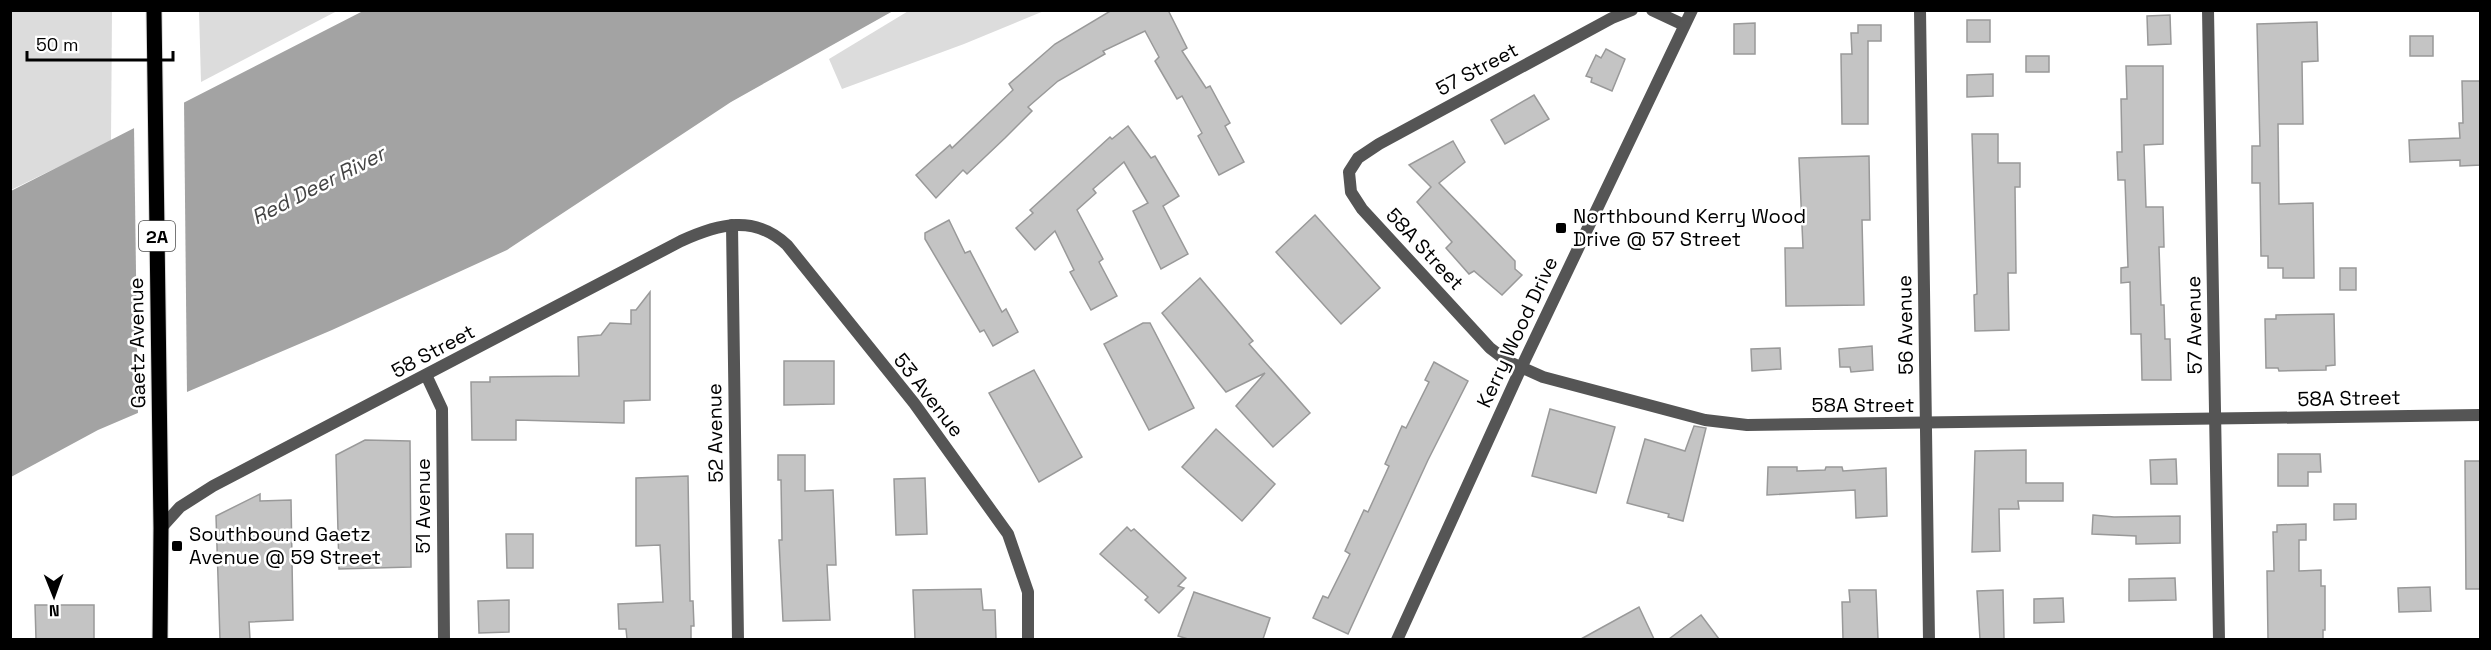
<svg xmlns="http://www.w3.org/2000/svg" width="2491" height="650" viewBox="0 0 2491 650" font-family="'Space Grotesk',sans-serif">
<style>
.green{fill:#dcdcdc}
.water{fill:#a3a3a3}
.pier{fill:#fff}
.building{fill:#c4c4c4;stroke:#999;stroke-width:1.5}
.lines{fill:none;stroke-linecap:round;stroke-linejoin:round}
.primary-casing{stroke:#dbdbdb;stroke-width:17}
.minor{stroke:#555;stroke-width:12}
.tertiary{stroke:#555;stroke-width:12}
.primary{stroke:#000;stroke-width:15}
.poi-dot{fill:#000;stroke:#fff;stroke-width:2}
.labels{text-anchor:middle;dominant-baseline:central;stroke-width:5;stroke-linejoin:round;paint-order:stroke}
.shield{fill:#fff;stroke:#4c4c4c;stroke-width:1.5}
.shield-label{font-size:18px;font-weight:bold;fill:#000}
.street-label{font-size:20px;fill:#000;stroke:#fff}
.poi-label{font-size:20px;fill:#000;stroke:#fff;text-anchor:start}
.water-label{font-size:21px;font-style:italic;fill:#444;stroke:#fff}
</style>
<rect width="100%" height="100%" fill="#fff"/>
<g class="green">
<path d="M 11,10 L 112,11 L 111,141 L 11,190 Z"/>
<path d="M 910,10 L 1044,10 L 1044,11 L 964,44 L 842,89 L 829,59 Z"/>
<path d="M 199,11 L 199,10 L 337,11 L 201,82 Z"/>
</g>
<path class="water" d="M 363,11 L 893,11 L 731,102 L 507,250 L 332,330 L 98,430 L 11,477 L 11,191 Z"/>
<path class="pier" d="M 184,100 L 187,395 L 138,417 L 134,126 Z"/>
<g class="building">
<path d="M 1112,10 L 1168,10 L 1187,48 L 1182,51 L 1206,88 L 1210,86 L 1230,123 L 1225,126 L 1244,162 L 1219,175 L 1198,136 L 1202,133 L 1182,96 L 1177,99 L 1155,61 L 1159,57 L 1145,31 L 1103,51 L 1105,54 L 1058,81 L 1028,107 L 1032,111 L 1005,138 L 967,174 L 963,170 L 936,198 L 916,175 L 950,145 L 952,148 L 1013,90 L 1009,84 L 1055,44 Z"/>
<path d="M 2170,15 L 2171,44 L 2148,45 L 2147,16 Z"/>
<rect x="1967" y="20" width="23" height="22"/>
<path d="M 2317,22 L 2318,61 L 2302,62 L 2303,124 L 2278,124 L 2279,204 L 2313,203 L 2314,278 L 2283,278 L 2283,268 L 2268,268 L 2268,256 L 2261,256 L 2260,183 L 2252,183 L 2252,146 L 2260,146 L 2257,24 Z"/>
<path d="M 1755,23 L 1755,54 L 1734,54 L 1734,24 Z"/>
<path d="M 1858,25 L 1881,25 L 1881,41 L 1868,41 L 1868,124 L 1842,124 L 1841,54 L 1852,54 L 1851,33 L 1858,33 Z"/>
<rect x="2410" y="36" width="23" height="20"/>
<path d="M 1606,49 L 1625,59 L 1612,91 L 1591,82 L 1592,78 L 1586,76 L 1596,55 L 1601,58 Z"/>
<rect x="2026" y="56" width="23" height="16"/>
<path d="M 2126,66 L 2163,66 L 2163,144 L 2144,145 L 2146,207 L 2163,207 L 2164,247 L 2159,247 L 2161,305 L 2164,305 L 2165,339 L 2170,339 L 2171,380 L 2142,380 L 2141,334 L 2131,334 L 2130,282 L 2121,283 L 2121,268 L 2128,267 L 2125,180 L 2118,180 L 2117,152 L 2122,152 L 2121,99 L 2127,99 Z"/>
<path d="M 1993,74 L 1993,96 L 1967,97 L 1967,75 Z"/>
<path d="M 2462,81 L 2481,81 L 2481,165 L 2460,166 L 2460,160 L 2410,162 L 2409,140 L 2460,138 L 2459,123 L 2463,123 Z"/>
<path d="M 1534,95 L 1549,119 L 1505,144 L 1491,120 Z"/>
<path d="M 1128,126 L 1151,158 L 1155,156 L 1179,196 L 1163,206 L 1188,254 L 1161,269 L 1133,211 L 1148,203 L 1124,162 L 1093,189 L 1096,193 L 1077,210 L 1103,259 L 1099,262 L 1117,296 L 1091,310 L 1070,272 L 1074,270 L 1055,231 L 1035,250 L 1016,228 L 1033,213 L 1030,210 L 1110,137 L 1112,139 Z"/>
<path d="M 1972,134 L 1998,134 L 1998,163 L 2020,163 L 2020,187 L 2015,187 L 2016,273 L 2008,273 L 2009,330 L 1975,331 L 1974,295 L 1977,294 Z"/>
<path d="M 1453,141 L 1465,162 L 1439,183 L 1515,261 L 1515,269 L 1522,275 L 1502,295 L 1474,271 L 1469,274 L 1446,248 L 1452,242 L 1417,202 L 1431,187 L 1409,165 Z"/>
<path d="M 1869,156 L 1870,220 L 1862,220 L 1864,305 L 1786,306 L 1785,248 L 1803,248 L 1799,158 Z"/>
<path d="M 1315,215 L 1380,288 L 1341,324 L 1276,252 Z"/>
<path d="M 949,220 L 965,253 L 970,251 L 1002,312 L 1006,309 L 1018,332 L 993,346 L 984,330 L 980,332 L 925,239 L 925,233 Z"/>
<rect x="2340" y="268" width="16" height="22"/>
<path d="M 1200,278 L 1253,341 L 1249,344 L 1310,413 L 1273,447 L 1236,406 L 1265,373 L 1226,392 L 1162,313 Z"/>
<path d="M 650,292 L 650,400 L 624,401 L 624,423 L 516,420 L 516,440 L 472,440 L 471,382 L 490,382 L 490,377 L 579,376 L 578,337 L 601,335 L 610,323 L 631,324 L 631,310 L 636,310 Z"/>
<path d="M 2334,314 L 2335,365 L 2326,366 L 2326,370 L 2279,371 L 2278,368 L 2266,368 L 2265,319 L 2276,319 L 2276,315 Z"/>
<path d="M 1143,323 L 1150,323 L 1194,408 L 1149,430 L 1104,344 Z"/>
<path d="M 1872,346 L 1873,370 L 1851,372 L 1850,367 L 1840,367 L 1839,349 Z"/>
<path d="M 1780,348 L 1781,369 L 1752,371 L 1751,349 Z"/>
<path d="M 784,361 L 834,361 L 834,404 L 784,405 Z"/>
<path d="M 1434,362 L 1468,381 L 1428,460 L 1348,634 L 1313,618 L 1323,596 L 1328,598 L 1350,554 L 1345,551 L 1364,510 L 1368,512 L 1389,466 L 1385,464 L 1402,426 L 1406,428 L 1429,382 L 1425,380 Z"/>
<path d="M 1034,370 L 1082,457 L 1039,482 L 989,393 Z"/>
<path d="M 1550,409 L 1615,427 L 1596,493 L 1532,476 Z"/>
<path d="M 1694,426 L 1706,428 L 1683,521 L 1668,517 L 1669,514 L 1627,503 L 1645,439 L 1685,451 Z"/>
<path d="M 1216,429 L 1275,484 L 1242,521 L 1182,467 Z"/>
<path d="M 365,440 L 410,441 L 411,567 L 339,569 L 336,455 Z"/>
<path d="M 2026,450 L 2026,483 L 2063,483 L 2063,501 L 2018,501 L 2019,509 L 1999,509 L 2000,551 L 1972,552 L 1975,451 Z"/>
<path d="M 2278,454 L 2320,454 L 2321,472 L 2308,472 L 2308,486 L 2278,486 Z"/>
<path d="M 778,455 L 805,455 L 805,491 L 833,490 L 836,565 L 827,565 L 830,620 L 783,621 L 779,540 L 782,540 L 781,480 L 778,480 Z"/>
<path d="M 2176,459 L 2177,484 L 2151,484 L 2150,460 Z"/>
<path d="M 2465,461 L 2481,461 L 2481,589 L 2466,589 Z"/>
<path d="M 1768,467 L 1797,467 L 1797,471 L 1825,470 L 1826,467 L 1842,467 L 1843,471 L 1886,468 L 1887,516 L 1856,518 L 1855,490 L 1767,495 Z"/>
<path d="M 688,476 L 690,601 L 693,601 L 694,626 L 691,626 L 691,639 L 627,639 L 626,629 L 619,629 L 618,604 L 663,602 L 660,545 L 636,546 L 636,478 Z"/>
<path d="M 925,478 L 927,534 L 896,535 L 894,479 Z"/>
<path d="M 260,494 L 260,501 L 291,500 L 293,620 L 249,622 L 250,639 L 220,639 L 216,516 Z"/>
<path d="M 2334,504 L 2356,504 L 2356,519 L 2334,520 Z"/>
<path d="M 2093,515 L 2114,517 L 2180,516 L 2180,543 L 2136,544 L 2136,536 L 2092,534 Z"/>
<path d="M 2306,524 L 2306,540 L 2299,540 L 2299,571 L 2321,570 L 2321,586 L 2325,586 L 2325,630 L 2323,630 L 2323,639 L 2268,639 L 2267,571 L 2274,571 L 2273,532 L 2277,532 L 2277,525 Z"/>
<path d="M 1127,527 L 1131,531 L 1134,529 L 1186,578 L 1178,586 L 1184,588 L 1159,613 L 1145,600 L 1148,597 L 1100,554 Z"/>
<path d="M 506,534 L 533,534 L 533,568 L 507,568 Z"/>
<path d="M 2175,578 L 2176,600 L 2129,601 L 2129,579 Z"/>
<path d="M 2430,587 L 2431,611 L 2399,612 L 2398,588 Z"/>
<path d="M 981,589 L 983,610 L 995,610 L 996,639 L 915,639 L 913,590 Z"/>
<path d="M 1849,590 L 1876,590 L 1878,639 L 1843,639 L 1842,602 L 1850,602 Z"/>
<path d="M 2003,590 L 2004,639 L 1980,639 L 1977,591 Z"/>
<path d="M 1194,592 L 1270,618 L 1263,639 L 1188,639 L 1178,636 Z"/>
<path d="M 2063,598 L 2064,622 L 2034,623 L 2034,599 Z"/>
<path d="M 509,600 L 509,632 L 479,633 L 478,601 Z"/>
<path d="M 35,605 L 94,605 L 94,639 L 36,639 Z"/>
<path d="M 1639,607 L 1654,639 L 1581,639 Z"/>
<path d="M 1701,615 L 1719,639 L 1669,639 Z"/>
</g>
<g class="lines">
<g class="primary-casing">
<path id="primary" d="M 154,10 L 161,528 L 160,640"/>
</g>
<g class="minor">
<path d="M 1632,10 L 1612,18 L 1379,144 L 1358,158 L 1349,172 L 1351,192 L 1362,209 L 1490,348 L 1507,361 L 1543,377 L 1705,420 L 1747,425 L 2480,415"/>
<path d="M 1652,10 L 1684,25"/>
<path d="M 1920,10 L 1929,640"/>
<path d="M 2208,10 L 2219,640"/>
<path d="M 732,225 L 738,640"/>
<path d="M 427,377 L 442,409 L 444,640"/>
<path d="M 161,528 L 180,507 L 213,486 L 681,241 C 718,224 754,214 787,245 L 914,403 L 1008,534 L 1028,592 L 1028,640"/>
</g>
<path class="tertiary" d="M 1397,640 L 1521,368 L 1692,10"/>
<use href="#primary" class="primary"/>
</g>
<g class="poi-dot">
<rect x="1555" y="222" width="12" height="12" rx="3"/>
<rect x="171" y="540" width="12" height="12" rx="3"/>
</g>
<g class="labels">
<rect class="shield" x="139" y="221" width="36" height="30" rx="4.5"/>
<g class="shield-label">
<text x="157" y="236">2A</text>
</g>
<g class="street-label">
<text transform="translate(1477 69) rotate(-28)">57 Street</text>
<text transform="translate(1425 249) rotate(47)">58A Street</text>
<text transform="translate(1905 325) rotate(-91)">56 Avenue</text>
<text transform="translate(2194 325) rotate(-91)">57 Avenue</text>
<text transform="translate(1517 332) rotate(-65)">Kerry Wood Drive</text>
<text transform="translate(137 343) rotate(-91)">Gaetz Avenue</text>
<text transform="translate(433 351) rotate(-28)">58 Street</text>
<text transform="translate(929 395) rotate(52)">53 Avenue</text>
<text transform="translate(2349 398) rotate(-1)">58A Street</text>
<text x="1863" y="405">58A Street</text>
<text transform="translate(715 433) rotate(-91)">52 Avenue</text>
<text transform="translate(423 506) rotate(-90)">51 Avenue</text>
</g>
<g class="poi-label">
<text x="1573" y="216">Northbound Kerry Wood<tspan x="1573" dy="23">Drive @ 57 Street</tspan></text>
<text x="189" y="534">Southbound Gaetz<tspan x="189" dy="23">Avenue @ 59 Street</tspan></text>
</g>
<g class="water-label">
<text transform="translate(318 185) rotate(-27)">Red Deer River</text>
</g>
</g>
<rect width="2491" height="650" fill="none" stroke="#000000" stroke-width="24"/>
<g transform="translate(54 596) rotate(179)" stroke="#ffffff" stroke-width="4.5" paint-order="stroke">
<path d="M0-4.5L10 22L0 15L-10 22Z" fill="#000000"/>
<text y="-9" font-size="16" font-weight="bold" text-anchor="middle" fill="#000000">N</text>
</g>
<path d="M27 51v9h146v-9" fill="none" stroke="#000000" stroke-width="3"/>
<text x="36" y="51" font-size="18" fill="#000000" stroke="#ffffff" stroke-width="4.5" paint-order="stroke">50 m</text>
</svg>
